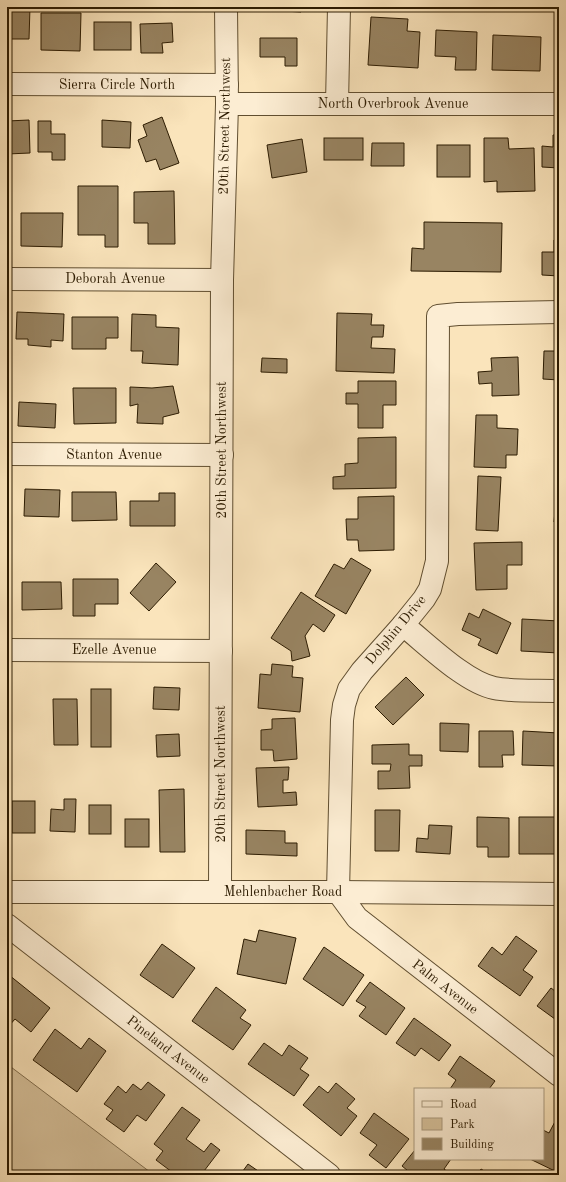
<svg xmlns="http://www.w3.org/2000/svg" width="566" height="1182" viewBox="0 0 566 1182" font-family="'Old Standard TT',serif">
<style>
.green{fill:#d7c29c;stroke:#826f4f}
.building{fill:#988462;stroke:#2d1c02}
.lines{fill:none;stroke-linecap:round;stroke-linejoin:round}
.minor-casing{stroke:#604e30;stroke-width:24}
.minor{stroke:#fcedd3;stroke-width:22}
.labels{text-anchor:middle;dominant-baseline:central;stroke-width:4;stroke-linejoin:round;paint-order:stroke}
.street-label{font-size:14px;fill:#2d1c02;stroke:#fcedd3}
</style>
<rect width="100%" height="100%" fill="#fae4bb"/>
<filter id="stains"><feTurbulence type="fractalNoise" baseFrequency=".005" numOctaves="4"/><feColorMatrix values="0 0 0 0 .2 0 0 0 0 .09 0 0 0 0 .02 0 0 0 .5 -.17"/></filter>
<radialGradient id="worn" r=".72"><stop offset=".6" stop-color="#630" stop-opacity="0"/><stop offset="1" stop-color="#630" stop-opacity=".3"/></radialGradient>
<path class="green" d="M 7,1064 L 154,1175 L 7,1175 Z"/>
<g class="building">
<path d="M 7,7 L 30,7 L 29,39 L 8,39 L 7,52 Z"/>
<path d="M 266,7 L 301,7 L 301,12 L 266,10 Z"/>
<path d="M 41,13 L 81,13 L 80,51 L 41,50 Z"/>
<path d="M 371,17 L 408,19 L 407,31 L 420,32 L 418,68 L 368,65 Z"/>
<rect x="94" y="22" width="37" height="28"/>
<path d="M 172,23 L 173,42 L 162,43 L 163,53 L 141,53 L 140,24 Z"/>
<path d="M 556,23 L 559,23 L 559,59 L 555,59 Z"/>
<path d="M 436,30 L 477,32 L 476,70 L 455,70 L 456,57 L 435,56 Z"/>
<path d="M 493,35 L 541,37 L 540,71 L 492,70 Z"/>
<path d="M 260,38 L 297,38 L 297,66 L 285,66 L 285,57 L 260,57 Z"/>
<path d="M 162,117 L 179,163 L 160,170 L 156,159 L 146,162 L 138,140 L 147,136 L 143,125 Z"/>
<path d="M 29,120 L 30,153 L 7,154 L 7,121 Z"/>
<path d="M 102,120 L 131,122 L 130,148 L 102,147 Z"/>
<path d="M 38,121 L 51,121 L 51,134 L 65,134 L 65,160 L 52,160 L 52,152 L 38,152 Z"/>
<path d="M 553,135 L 559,135 L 559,168 L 542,167 L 542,146 L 553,147 Z"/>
<rect x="324" y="138" width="39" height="22"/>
<path d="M 484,138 L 508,138 L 509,149 L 534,148 L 535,191 L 497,192 L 497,181 L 484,182 Z"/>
<path d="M 302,139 L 307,172 L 272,178 L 267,145 Z"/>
<path d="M 372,143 L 404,143 L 404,166 L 371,166 Z"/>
<rect x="437" y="145" width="33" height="32"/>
<path d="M 78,186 L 118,186 L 118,247 L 105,247 L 105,235 L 78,235 Z"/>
<path d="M 174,191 L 175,244 L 148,244 L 148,223 L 134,223 L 134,192 Z"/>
<path d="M 21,213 L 63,213 L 62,247 L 21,246 Z"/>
<path d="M 7,214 L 10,214 L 9,245 L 7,245 Z"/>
<path d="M 424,222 L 502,223 L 501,272 L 411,271 L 412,248 L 424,249 Z"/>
<path d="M 554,240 L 559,241 L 559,276 L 542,275 L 542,252 L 554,252 Z"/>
<path d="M 17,312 L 64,314 L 63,341 L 51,340 L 51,347 L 28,345 L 28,339 L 16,339 Z"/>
<path d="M 337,313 L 372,314 L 371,325 L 384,325 L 383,337 L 372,337 L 371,348 L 395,349 L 394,373 L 336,371 Z"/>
<path d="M 7,314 L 8,314 L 9,359 L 7,359 Z"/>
<path d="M 132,314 L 156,315 L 156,327 L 179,328 L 178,365 L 142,363 L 143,351 L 131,351 Z"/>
<path d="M 72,317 L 118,317 L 118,338 L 106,338 L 106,349 L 72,349 Z"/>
<path d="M 544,351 L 559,351 L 559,380 L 543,379 Z"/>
<path d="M 518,357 L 519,395 L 492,396 L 492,383 L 479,384 L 478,372 L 492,371 L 491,358 Z"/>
<path d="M 262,358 L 287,359 L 287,373 L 261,372 Z"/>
<path d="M 358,381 L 396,381 L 396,405 L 383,405 L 383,428 L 358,428 L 358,404 L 346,404 L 346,393 L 358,393 Z"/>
<path d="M 173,386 L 179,413 L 163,417 L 163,424 L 137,423 L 138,404 L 130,406 L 130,387 L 152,388 Z"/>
<path d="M 73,388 L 116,388 L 116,423 L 74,424 Z"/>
<path d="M 19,402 L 56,404 L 55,428 L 18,426 Z"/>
<path d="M 476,415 L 497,415 L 497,428 L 518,429 L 517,455 L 506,455 L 506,468 L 474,467 Z"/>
<path d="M 396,437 L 396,488 L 333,489 L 333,477 L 345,476 L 345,464 L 358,463 L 358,438 Z"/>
<path d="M 559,466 L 559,522 L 554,522 Z"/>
<path d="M 478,476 L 501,477 L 498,531 L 476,530 Z"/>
<path d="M 25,489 L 60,490 L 59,517 L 24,516 Z"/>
<path d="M 72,492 L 116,492 L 117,520 L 72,521 Z"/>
<path d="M 159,493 L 175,493 L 175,526 L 130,526 L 130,501 L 159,501 Z"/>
<path d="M 394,496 L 394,550 L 359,551 L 358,540 L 347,540 L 346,519 L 358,519 L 358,497 Z"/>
<path d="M 522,542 L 522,565 L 507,565 L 507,589 L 476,590 L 474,543 Z"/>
<path d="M 351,558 L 371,570 L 346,614 L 315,596 L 334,564 L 344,569 Z"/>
<path d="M 156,563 L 176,582 L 149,611 L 130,593 Z"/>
<path d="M 73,579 L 118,579 L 118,604 L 95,604 L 95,616 L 73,616 Z"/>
<path d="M 22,582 L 61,582 L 62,609 L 22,610 Z"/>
<path d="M 301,592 L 335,615 L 324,632 L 313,624 L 305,636 L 310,656 L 292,661 L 291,651 L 271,638 Z"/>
<path d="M 483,609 L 511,623 L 497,654 L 478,645 L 481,639 L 462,630 L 469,613 L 479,618 Z"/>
<path d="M 522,619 L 559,621 L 559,653 L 521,651 Z"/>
<path d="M 272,664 L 293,666 L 292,677 L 303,678 L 300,712 L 258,708 L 260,674 L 271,675 Z"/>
<path d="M 406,677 L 424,695 L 393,725 L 375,707 Z"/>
<path d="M 154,687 L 180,688 L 179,710 L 153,709 Z"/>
<rect x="91" y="689" width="20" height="58"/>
<path d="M 53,699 L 77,699 L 78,745 L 54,745 Z"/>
<path d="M 295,718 L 297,759 L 274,761 L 273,750 L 261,750 L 261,730 L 272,729 L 272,719 Z"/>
<path d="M 440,723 L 469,724 L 468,752 L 440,751 Z"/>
<path d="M 479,731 L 513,731 L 514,755 L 502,755 L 503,767 L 479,767 Z"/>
<path d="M 523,731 L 559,733 L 559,766 L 522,765 Z"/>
<path d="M 179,734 L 180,756 L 157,757 L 156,735 Z"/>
<path d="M 409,744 L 409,755 L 422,755 L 422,766 L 409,766 L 410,788 L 378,789 L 378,771 L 390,771 L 391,764 L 372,764 L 372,745 Z"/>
<path d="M 289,767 L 288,780 L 283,780 L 283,793 L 296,792 L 297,805 L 258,807 L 256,768 Z"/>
<path d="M 184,789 L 185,852 L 160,852 L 159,790 Z"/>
<path d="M 64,799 L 76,799 L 75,832 L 50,831 L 51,809 L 64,810 Z"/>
<rect x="12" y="801" width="23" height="32"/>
<rect x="89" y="805" width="22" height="29"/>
<path d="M 375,810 L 400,810 L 399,851 L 375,851 Z"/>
<path d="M 477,817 L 509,818 L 509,857 L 488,857 L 488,847 L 477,847 Z"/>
<path d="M 519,817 L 558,817 L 557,854 L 519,854 Z"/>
<rect x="125" y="819" width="24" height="28"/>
<path d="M 429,825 L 452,826 L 450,854 L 416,852 L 417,838 L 428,839 Z"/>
<path d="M 246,830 L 285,831 L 285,843 L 297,843 L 297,856 L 246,854 Z"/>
<path d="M 259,930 L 296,938 L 286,984 L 237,974 L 244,939 L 256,942 Z"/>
<path d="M 516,936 L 537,951 L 523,970 L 533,977 L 520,996 L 478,966 L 492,947 L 502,955 Z"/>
<path d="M 162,944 L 195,968 L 173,998 L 140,975 Z"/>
<path d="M 324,947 L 364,975 L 343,1006 L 303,979 Z"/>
<path d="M 9,975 L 50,1008 L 31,1032 L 15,1019 L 8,1027 L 7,1026 L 7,977 Z"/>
<path d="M 370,982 L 405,1008 L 386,1035 L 359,1016 L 366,1007 L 356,1001 Z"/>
<path d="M 216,987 L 246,1010 L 240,1018 L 251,1025 L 233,1050 L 192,1021 Z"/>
<path d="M 551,988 L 559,994 L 559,1022 L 537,1006 Z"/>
<path d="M 414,1018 L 451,1045 L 439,1061 L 421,1048 L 415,1056 L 396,1043 Z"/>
<path d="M 55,1029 L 81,1049 L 89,1038 L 106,1051 L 77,1092 L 33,1060 Z"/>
<path d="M 264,1043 L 282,1056 L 289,1045 L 308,1058 L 300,1069 L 309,1075 L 294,1096 L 248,1064 Z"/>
<path d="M 460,1056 L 495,1081 L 489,1089 L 450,1089 L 456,1080 L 448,1074 Z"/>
<path d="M 148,1082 L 165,1095 L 146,1121 L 137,1115 L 124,1132 L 106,1119 L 113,1110 L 104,1104 L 118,1086 L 126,1093 L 133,1084 L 141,1090 Z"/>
<path d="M 336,1083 L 355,1099 L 347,1108 L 357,1116 L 341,1136 L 303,1105 L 319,1086 L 328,1093 Z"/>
<path d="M 182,1107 L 200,1120 L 186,1139 L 204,1152 L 211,1143 L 220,1150 L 201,1175 L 176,1175 L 156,1160 L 163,1151 L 154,1144 Z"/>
<path d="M 374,1113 L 409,1139 L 386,1168 L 369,1155 L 377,1145 L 360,1133 Z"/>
<path d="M 559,1114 L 559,1173 L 530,1159 L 543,1159 L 543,1130 L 549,1133 Z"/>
<path d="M 415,1150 L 415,1159 L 451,1159 L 444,1169 L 452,1175 L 413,1175 L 402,1166 Z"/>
<path d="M 248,1164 L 264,1175 L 240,1175 Z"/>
<path d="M 481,1169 L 491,1175 L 477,1175 Z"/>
</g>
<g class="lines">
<g class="minor-casing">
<g id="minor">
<path d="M 7,84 L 227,85"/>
<path d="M 227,104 L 559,104"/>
<path d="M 337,104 L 339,7"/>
<path d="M 7,279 L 222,280"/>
<path d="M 559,312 L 458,314 L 438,316 L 437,561 L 430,589 L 424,599 L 403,625 L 362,671 L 349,689 L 344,705 L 342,720 L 338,892 L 357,918 L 559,1075"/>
<path d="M 7,454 L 222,455"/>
<path d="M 403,625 C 427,644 465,682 494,688 C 515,692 538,690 559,691"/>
<path d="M 7,650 L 221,651"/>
<path d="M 7,892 L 338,892 L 559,894"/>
<path d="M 220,892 L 222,280 L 227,104 L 226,7"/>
<path d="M 7,925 L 329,1175"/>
</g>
</g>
<use href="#minor" class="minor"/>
</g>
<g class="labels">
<g class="street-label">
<text x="117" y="85">Sierra Circle North</text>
<text x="393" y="104">North Overbrook Avenue</text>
<text transform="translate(225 126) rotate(-89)">20th Street Northwest</text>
<text x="115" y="279">Deborah Avenue</text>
<text transform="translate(222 450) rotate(-90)">20th Street Northwest</text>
<text x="114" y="455">Stanton Avenue</text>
<text transform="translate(396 630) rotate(-50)">Dolphin Drive</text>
<text x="114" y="650">Ezelle Avenue</text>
<text transform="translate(221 774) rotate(-90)">20th Street Northwest</text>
<text x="283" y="892">Mehlenbacher Road</text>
<text transform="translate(445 987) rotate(38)">Palm Avenue</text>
<text transform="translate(168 1050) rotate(38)">Pineland Avenue</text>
</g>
</g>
<rect width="566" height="1182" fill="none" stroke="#fae4bb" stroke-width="24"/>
<rect x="8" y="8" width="550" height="1166" fill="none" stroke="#2d1c02" stroke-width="2"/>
<rect x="12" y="12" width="542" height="1158" fill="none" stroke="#2d1c02"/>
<rect x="414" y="1088" width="130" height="72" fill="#fcedd3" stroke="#a9997f"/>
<rect x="422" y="1101" width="20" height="6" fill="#fcedd3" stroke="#a9997f"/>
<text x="450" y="1108" font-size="12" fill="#2d1c02">Road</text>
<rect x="422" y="1118" width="20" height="12" fill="#d7c29c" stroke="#a9997f"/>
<text x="450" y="1128" font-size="12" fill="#2d1c02">Park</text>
<rect x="422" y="1138" width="20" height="12" fill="#988462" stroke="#a9997f"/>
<text x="450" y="1148" font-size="12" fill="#2d1c02">Building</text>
<rect width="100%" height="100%" filter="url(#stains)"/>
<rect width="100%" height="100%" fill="url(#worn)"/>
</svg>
